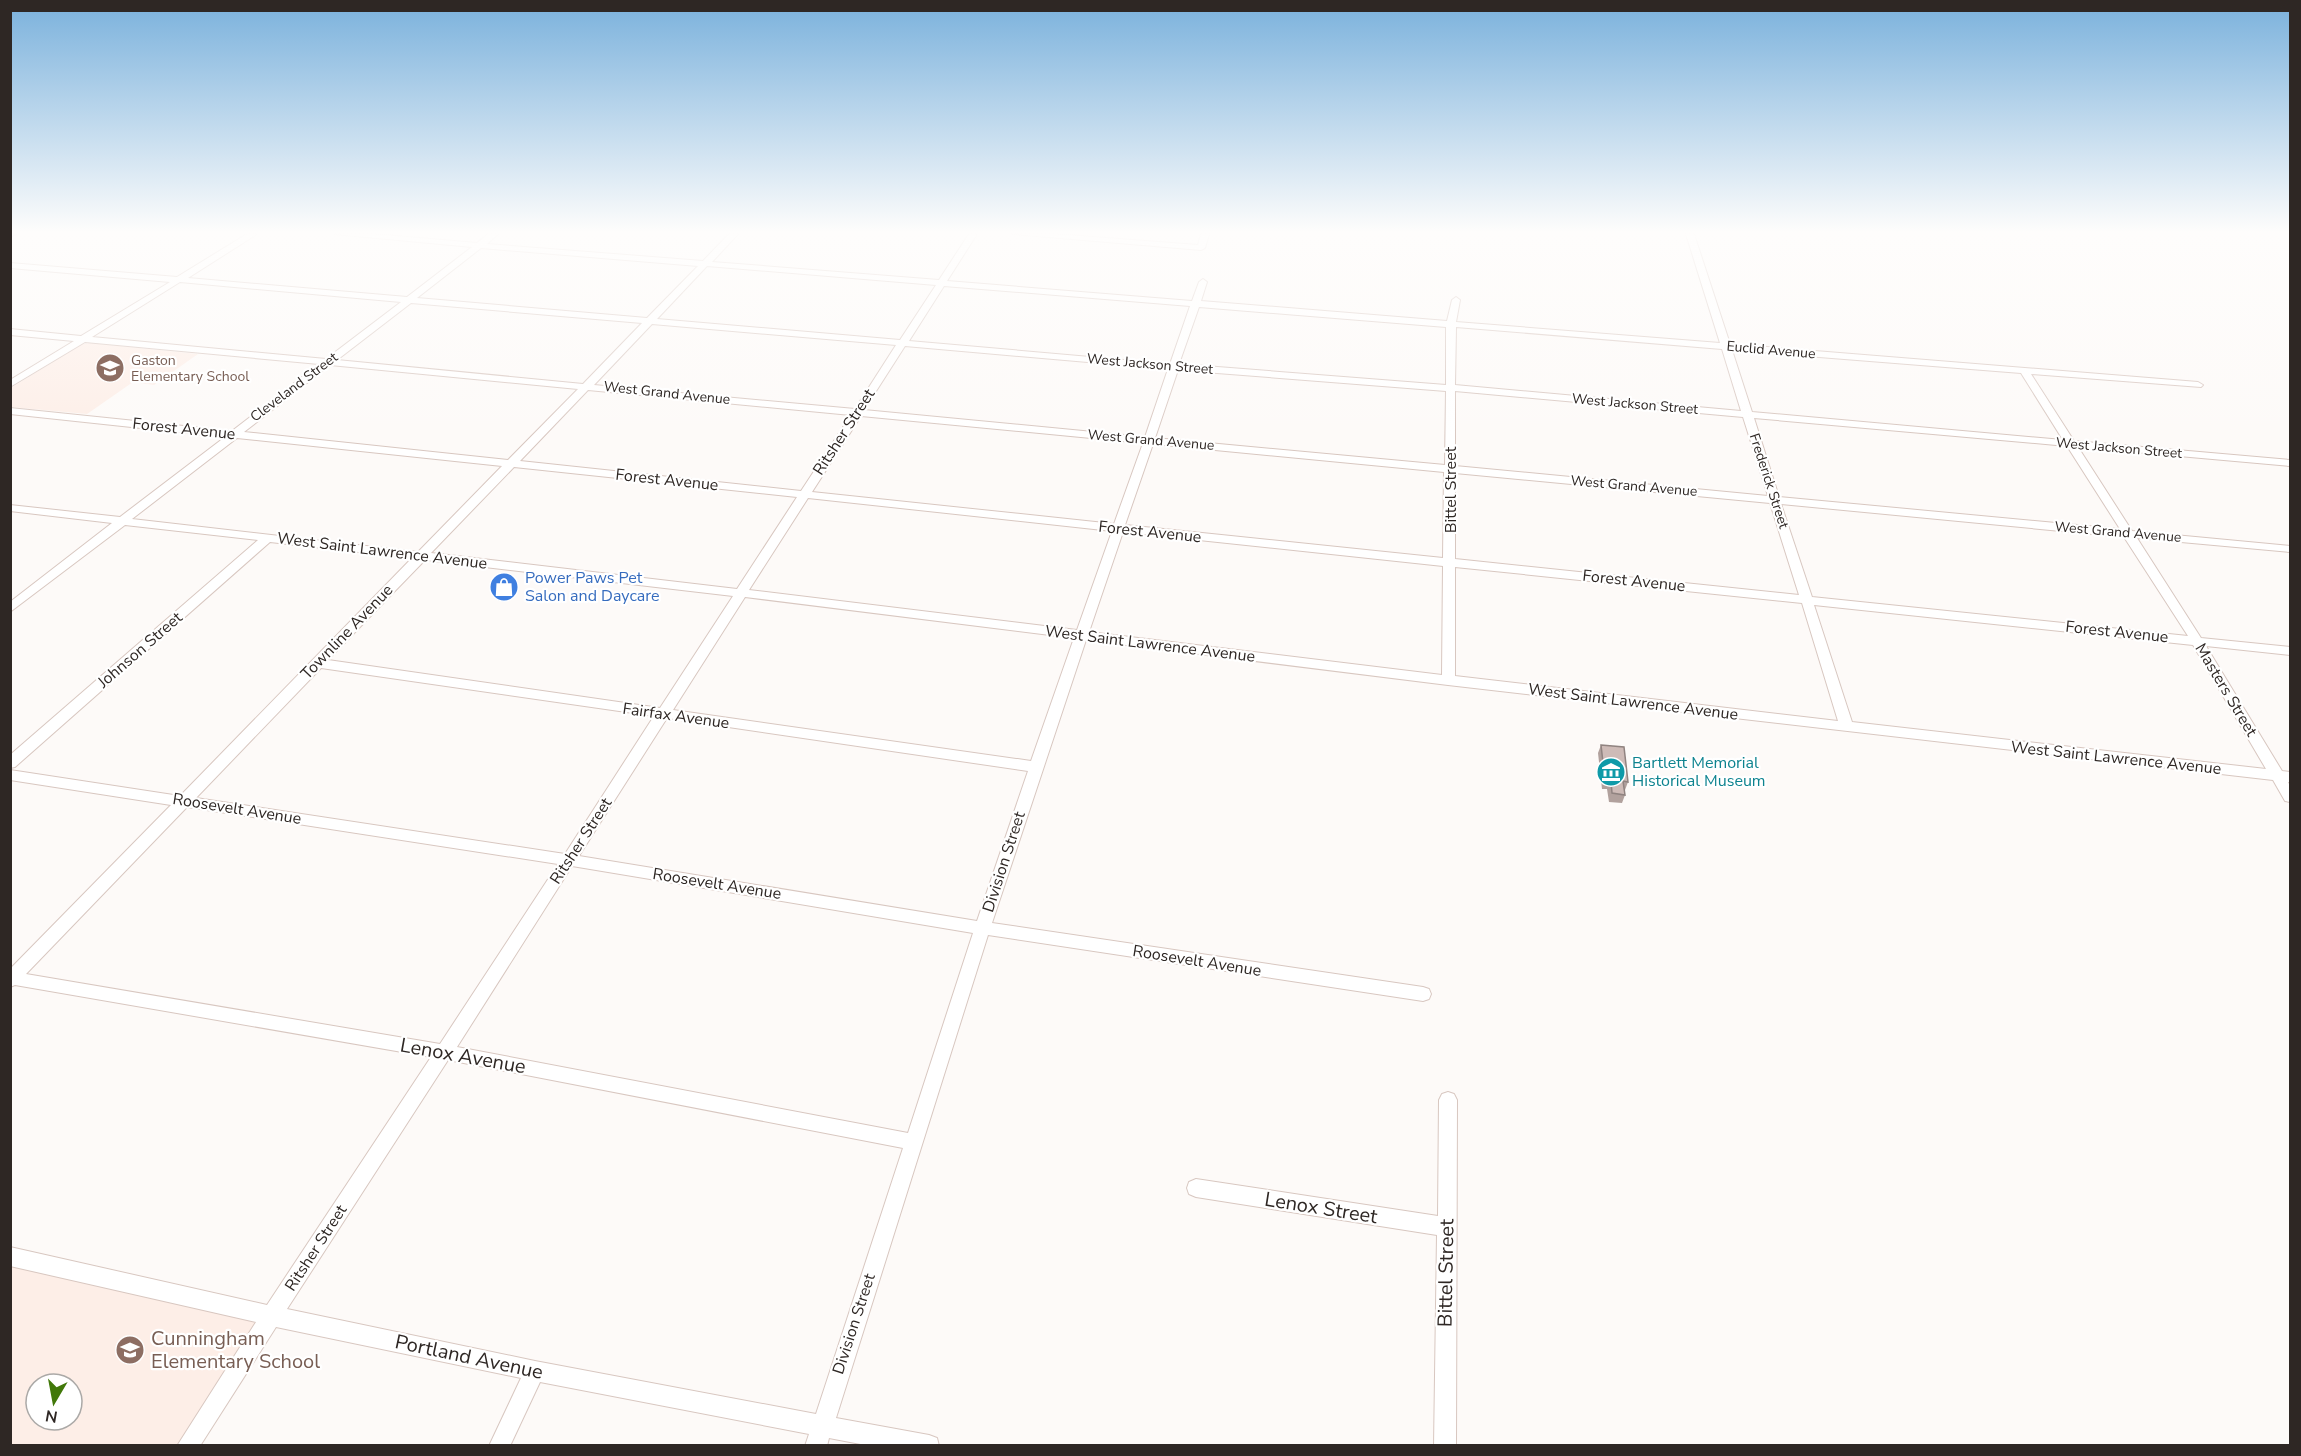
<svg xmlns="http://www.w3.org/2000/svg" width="2301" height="1456" viewBox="0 0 2301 1456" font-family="'Nunito Sans',sans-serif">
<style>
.built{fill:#fdeee7;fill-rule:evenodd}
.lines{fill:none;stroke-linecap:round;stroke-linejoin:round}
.minor-casing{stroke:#d8c7c0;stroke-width:2}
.minor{fill:#fff;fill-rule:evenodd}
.wall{fill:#b1a19d}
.building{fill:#cebbb7;stroke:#908380;stroke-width:1.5}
.labels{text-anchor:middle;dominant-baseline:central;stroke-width:4.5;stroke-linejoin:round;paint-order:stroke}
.far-street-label{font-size:14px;fill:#2e2724;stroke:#fff}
.far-education-label{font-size:14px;fill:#785e54;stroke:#fff;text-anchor:start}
.street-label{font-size:16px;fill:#2e2724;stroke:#fff}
.shop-label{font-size:16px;fill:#366cbe;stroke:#fff;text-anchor:start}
.culture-label{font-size:16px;fill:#0d838f;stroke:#fff;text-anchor:start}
.near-street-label{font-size:20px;fill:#2e2724;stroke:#fff}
.near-education-label{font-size:20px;fill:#785e54;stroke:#fff;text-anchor:start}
</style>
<rect width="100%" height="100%" fill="#fdfaf8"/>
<g class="built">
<path d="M 90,343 L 198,354 L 154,385 L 133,382 L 87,414 L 11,407 L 11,388 L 81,344 Z"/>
<path d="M 11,1256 L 271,1316 L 187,1445 L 11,1446 ZM 36,1384 L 72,1384 L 72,1420 L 36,1420 Z"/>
</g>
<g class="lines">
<g class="minor-casing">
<g id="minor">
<path d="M 10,234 L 16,234 L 10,237 Z"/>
<path d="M 247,234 L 257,234 L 188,278 L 407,297 L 472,247 L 334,234 L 373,234 L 477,243 L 488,234 L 498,234 L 487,244 L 703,261 L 729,234 L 738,234 L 712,262 L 939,280 L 969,234 L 977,234 L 947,281 L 1192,301 L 1199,282 L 1203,279 L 1207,282 L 1201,301 L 1447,321 L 1452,300 L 1456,297 L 1460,300 L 1456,322 L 1720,343 L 1686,234 L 1694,234 L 1730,344 L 2198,382 L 2203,385 L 2201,387 L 2031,374 L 2074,441 L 2290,460 L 2290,466 L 2078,447 L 2132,531 L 2290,546 L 2290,552 L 2137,538 L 2201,638 L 2290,647 L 2290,655 L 2206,646 L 2282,771 L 2290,772 L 2290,782 L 2288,782 L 2290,786 L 2290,802 L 2285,801 L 2273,780 L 1448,685 L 1086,640 L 992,923 L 1423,987 L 1429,989 L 1431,994 L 1429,999 L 1423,1001 L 988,935 L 836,1418 L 929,1435 L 937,1438 L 939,1446 L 871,1446 L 829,1438 L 827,1446 L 805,1446 L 809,1434 L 540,1382 L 510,1446 L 489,1446 L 521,1378 L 276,1327 L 200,1446 L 177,1446 L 256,1322 L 10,1266 L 10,1247 L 267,1305 L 431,1057 L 15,985 L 10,987 L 10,969 L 171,805 L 10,780 L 10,770 L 180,796 L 412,558 L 270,542 L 15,767 L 10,768 L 10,755 L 258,540 L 125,525 L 10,612 L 10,602 L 112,523 L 10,511 L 10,505 L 120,517 L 225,437 L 10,414 L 10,408 L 232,431 L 319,364 L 85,342 L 10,387 L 10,380 L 74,341 L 10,335 L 10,329 L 81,336 L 170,282 L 10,268 L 10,263 L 177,277 ZM 481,248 L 698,266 L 647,318 L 417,298 ZM 707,266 L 936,285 L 900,340 L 657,319 ZM 180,282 L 401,302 L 326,359 L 92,337 ZM 944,286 L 1190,306 L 1170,364 L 909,341 ZM 411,303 L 642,323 L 583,384 L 337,360 ZM 1199,307 L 1446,327 L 1446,385 L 1179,364 ZM 652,324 L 896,345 L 855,409 L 594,385 ZM 1456,327 L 1722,349 L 1741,411 L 1455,385 ZM 905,346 L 1168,369 L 1145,437 L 864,410 ZM 1732,350 L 2021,373 L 2063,440 L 1752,412 ZM 330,365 L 578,389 L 508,460 L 244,432 ZM 1178,370 L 1446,391 L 1445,465 L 1155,438 ZM 588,390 L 851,415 L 801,491 L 520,461 ZM 1455,391 L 1743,417 L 1768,496 L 1455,466 ZM 861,416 L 1143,443 L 1114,524 L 812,492 ZM 1754,418 L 2067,446 L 2120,529 L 1779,497 ZM 237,438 L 502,466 L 418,552 L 132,519 ZM 1153,444 L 1444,472 L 1443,558 L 1125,525 ZM 514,467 L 797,497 L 737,589 L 431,553 ZM 1455,473 L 1770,503 L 1799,595 L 1455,559 ZM 808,498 L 1112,531 L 1077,630 L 749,590 ZM 1781,504 L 2124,537 L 2188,636 L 1812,597 ZM 1123,532 L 1443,566 L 1442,675 L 1089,632 ZM 425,560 L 733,596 L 660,708 L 328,660 ZM 1455,567 L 1802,603 L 1838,721 L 1455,676 ZM 745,597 L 1074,638 L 1031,761 L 673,710 ZM 1814,605 L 2193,645 L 2266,769 L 1852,722 ZM 321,668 L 654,716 L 565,854 L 196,798 ZM 667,718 L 1028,771 L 977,921 L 579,856 ZM 187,807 L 558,864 L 440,1044 L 26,974 ZM 572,866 L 973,933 L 908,1133 L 457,1047 ZM 448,1060 L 903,1148 L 816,1414 L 535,1361 L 287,1309 Z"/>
<path d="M 1012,234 L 1054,234 L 1198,245 L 1201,234 L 1209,234 L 1205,248 L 1201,250 Z"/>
<path d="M 1448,1092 L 1454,1094 L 1457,1100 L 1456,1446 L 1434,1446 L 1437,1235 L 1196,1197 L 1189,1194 L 1187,1188 L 1189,1182 L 1196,1179 L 1438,1216 L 1439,1100 L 1442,1094 Z"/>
</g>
</g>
<use href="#minor" class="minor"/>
</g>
<path class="wall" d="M 1601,745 L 1628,782 L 1625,790 L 1625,795 L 1622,803 L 1609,802 L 1607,789 L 1602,789 L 1598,753 Z"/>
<path class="building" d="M 1601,745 L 1624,747 L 1628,782 L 1623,781 L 1625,795 L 1612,793 L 1611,781 L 1605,780 Z"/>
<linearGradient id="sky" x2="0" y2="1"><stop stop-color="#7ab1dc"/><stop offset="0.53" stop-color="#fefdfc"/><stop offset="1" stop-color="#fefdfc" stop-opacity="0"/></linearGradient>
<rect width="2301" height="438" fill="url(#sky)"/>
<defs>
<g id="school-disc" transform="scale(1.5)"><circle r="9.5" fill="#8d6e63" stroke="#fff"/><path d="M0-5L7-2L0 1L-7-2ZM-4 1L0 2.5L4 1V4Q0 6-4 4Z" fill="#fff"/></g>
<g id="shop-disc" transform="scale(1.5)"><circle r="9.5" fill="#3f7fe0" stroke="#fff"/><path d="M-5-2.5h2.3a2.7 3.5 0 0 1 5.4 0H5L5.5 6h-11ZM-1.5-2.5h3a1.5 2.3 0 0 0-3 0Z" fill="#fff"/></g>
<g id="museum-disc" transform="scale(1.5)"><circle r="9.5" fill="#0f9aa8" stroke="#fff"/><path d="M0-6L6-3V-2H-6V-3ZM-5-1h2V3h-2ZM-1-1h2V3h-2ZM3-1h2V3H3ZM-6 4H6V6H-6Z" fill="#fff"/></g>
</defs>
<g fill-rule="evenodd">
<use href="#school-disc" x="110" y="368"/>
<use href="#shop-disc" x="504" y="587"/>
<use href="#museum-disc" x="1611" y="772"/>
<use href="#school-disc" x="130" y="1350"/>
</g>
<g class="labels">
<g class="far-street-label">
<text transform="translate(1771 350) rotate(5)">Euclid Avenue</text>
<text transform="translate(1150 364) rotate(5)">West Jackson Street</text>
<text transform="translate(294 387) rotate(-37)">Cleveland Street</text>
<text transform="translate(667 393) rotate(6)">West Grand Avenue</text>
<text transform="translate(1635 404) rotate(5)">West Jackson Street</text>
<text transform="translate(1151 440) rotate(5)">West Grand Avenue</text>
<text transform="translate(2119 448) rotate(5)">West Jackson Street</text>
<text transform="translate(1769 481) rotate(72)">Frederick Street</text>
<text transform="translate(1634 486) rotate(5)">West Grand Avenue</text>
<text transform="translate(2118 532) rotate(5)">West Grand Avenue</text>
</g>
<g class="far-education-label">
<text x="131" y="360">Gaston<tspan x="131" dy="16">Elementary School</tspan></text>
</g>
<g class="street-label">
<text transform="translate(184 429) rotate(6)">Forest Avenue</text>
<text transform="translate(844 432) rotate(-57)">Ritsher Street</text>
<text transform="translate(667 480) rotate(6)">Forest Avenue</text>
<text transform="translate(1451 490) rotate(-90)">Bittel Street</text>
<text transform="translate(1150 532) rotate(6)">Forest Avenue</text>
<text transform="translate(382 551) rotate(7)">West Saint Lawrence Avenue</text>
<text transform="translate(1634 581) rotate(6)">Forest Avenue</text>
<text transform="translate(347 632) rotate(-46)">Townline Avenue</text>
<text transform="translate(2117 632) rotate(6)">Forest Avenue</text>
<text transform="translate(1150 644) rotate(7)">West Saint Lawrence Avenue</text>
<text transform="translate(140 650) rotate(-41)">Johnson Street</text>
<text transform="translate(2226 690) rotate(59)">Masters Street</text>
<text transform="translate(1633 702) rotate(7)">West Saint Lawrence Avenue</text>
<text transform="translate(676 716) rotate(8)">Fairfax Avenue</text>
<text transform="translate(2116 758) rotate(6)">West Saint Lawrence Avenue</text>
<text transform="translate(237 809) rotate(9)">Roosevelt Avenue</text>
<text transform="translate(581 841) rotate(-57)">Ritsher Street</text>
<text transform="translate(1004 862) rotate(-72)">Division Street</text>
<text transform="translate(717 884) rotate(9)">Roosevelt Avenue</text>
<text transform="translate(1197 961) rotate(9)">Roosevelt Avenue</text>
<text transform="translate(316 1248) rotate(-57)">Ritsher Street</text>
<text transform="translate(854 1324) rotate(-72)">Division Street</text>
</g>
<g class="shop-label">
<text x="525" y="578">Power Paws Pet<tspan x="525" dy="18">Salon and Daycare</tspan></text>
</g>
<g class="culture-label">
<text x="1632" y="763">Bartlett Memorial<tspan x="1632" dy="18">Historical Museum</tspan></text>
</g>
<g class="near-street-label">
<text transform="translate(463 1056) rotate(10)">Lenox Avenue</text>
<text transform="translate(1321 1208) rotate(9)">Lenox Street</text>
<text transform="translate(1446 1273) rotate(-89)">Bittel Street</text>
<text transform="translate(469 1357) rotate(12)">Portland Avenue</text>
</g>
<g class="near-education-label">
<text x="151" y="1338">Cunningham<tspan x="151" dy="23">Elementary School</tspan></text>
</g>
</g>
<rect width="2301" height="1456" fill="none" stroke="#2e2724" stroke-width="24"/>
<g transform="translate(54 1402) rotate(190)"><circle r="28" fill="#ffffff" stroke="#aba9a7" stroke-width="1.5"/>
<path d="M0-4.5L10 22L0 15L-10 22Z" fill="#417809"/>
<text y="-9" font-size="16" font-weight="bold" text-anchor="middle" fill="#2e2724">N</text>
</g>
</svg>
